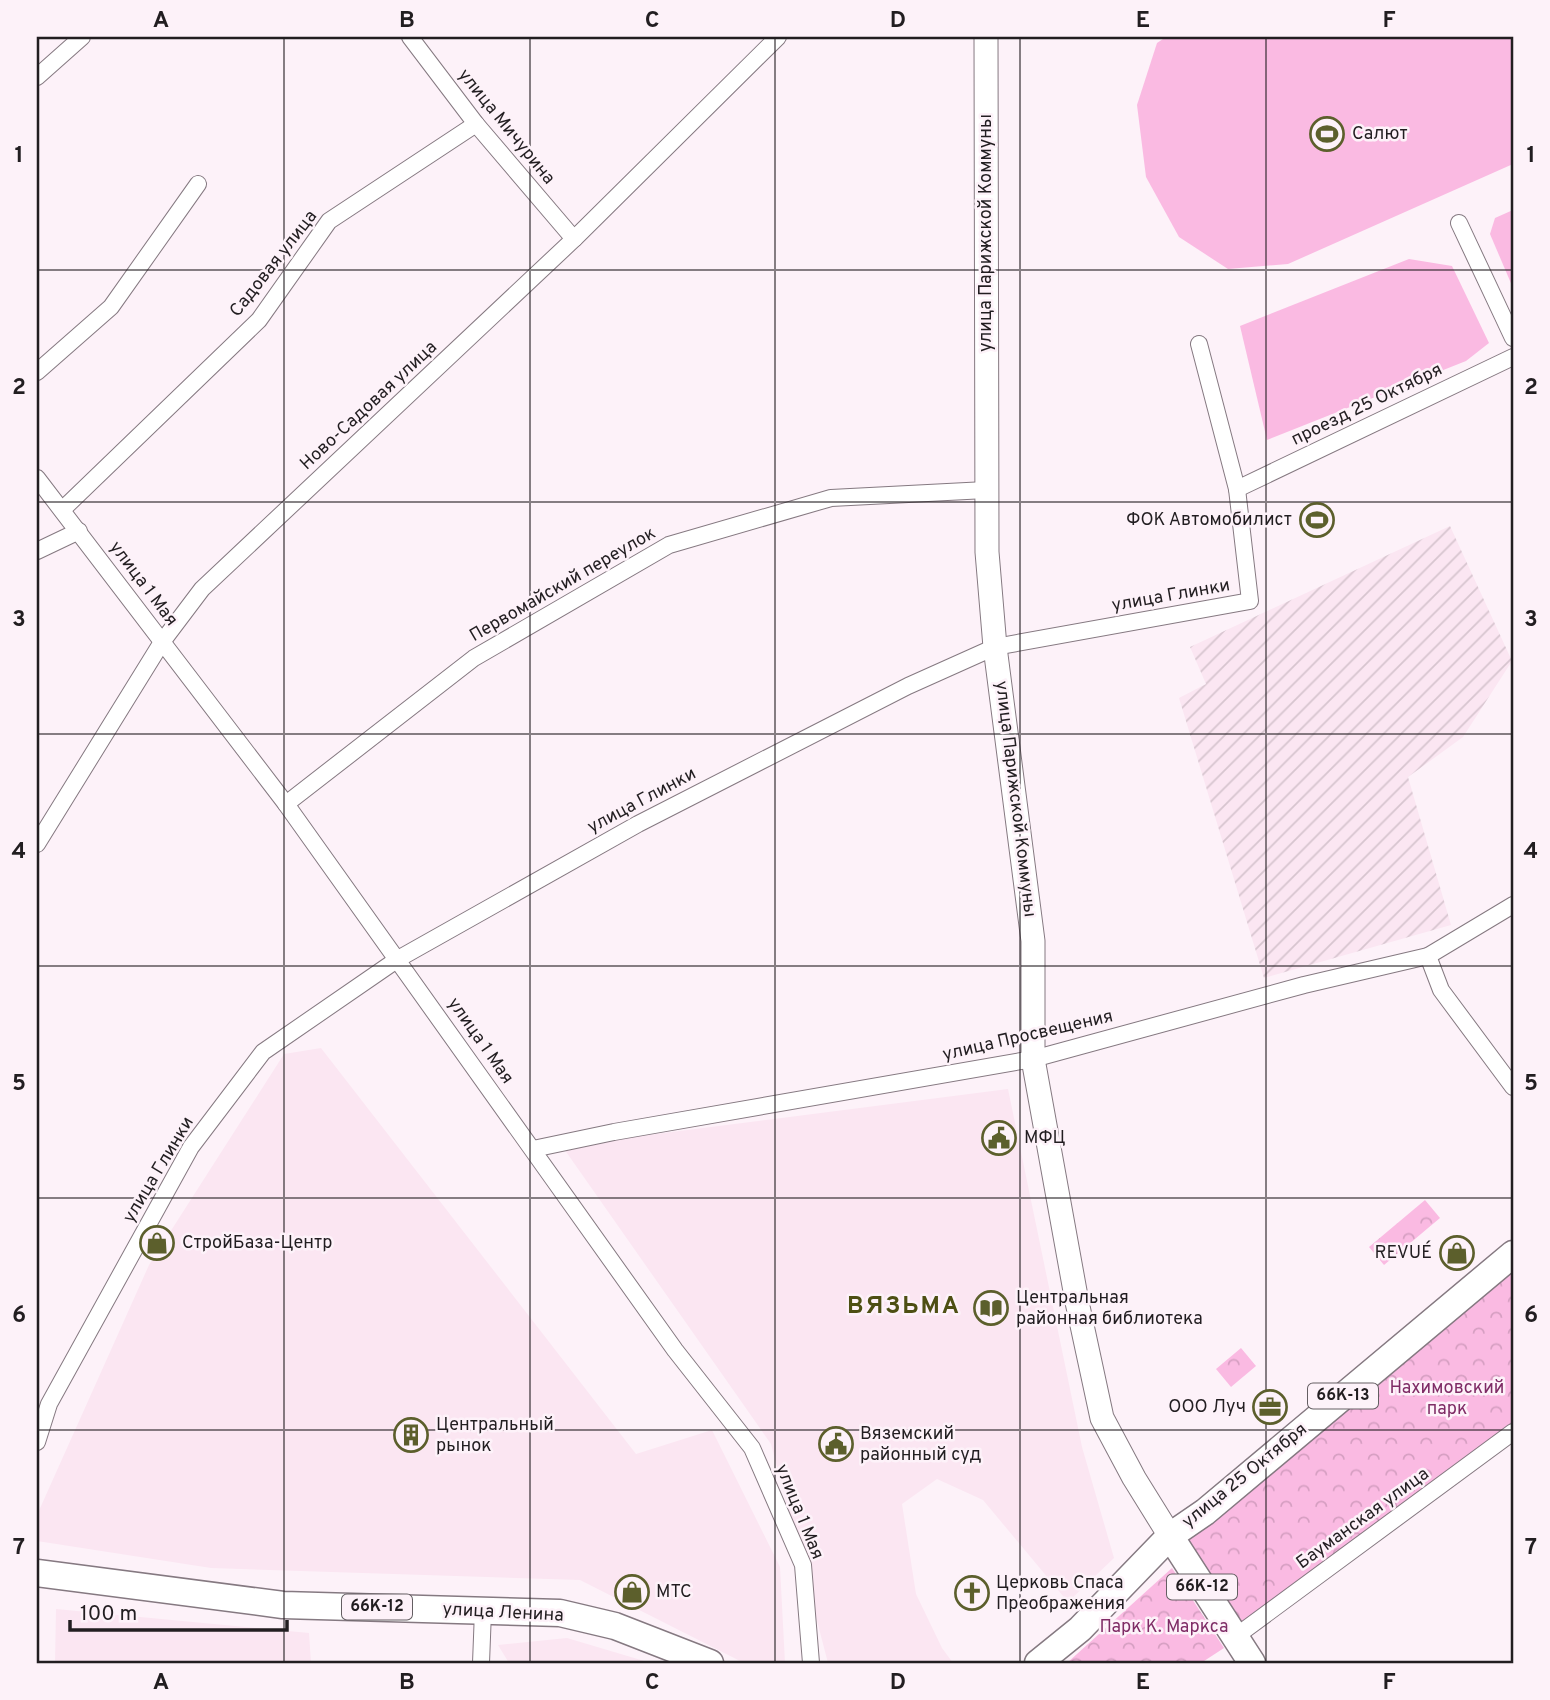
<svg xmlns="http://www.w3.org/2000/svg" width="1550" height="1700" viewBox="0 0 1550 1700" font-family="Overpass,sans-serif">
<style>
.built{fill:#fbe6f2}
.industrial{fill:url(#industrial-furrows)}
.park{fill:url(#park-crowns)}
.pitch{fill:#fabae2}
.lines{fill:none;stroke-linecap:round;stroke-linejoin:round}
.street-casing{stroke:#857981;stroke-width:18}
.secondary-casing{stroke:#857981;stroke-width:25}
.primary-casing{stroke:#857981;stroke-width:29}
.street{stroke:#fff;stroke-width:16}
.secondary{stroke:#fff;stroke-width:23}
.primary{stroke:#fff;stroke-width:26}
.grid{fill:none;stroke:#221e21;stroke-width:2;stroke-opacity:0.55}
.labels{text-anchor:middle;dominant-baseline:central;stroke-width:5;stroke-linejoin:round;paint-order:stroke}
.shield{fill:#fdf2f9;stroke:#645e62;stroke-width:2}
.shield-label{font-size:16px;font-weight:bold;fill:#221e21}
.street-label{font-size:18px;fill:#221e21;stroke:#fdf2f9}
.poi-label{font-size:18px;fill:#221e21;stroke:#fdf2f9;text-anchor:start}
.park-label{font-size:18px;fill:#7f2c66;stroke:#fdf2f9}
.district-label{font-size:24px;font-weight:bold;letter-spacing:2px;fill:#4d4f13;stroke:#fdf2f9}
.neatline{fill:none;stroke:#221e21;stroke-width:2.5}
.grid-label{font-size:23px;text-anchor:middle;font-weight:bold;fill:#221e21}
</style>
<defs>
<pattern id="industrial-furrows" width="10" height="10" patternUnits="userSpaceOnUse" patternTransform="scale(1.75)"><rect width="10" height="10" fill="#fbe6f2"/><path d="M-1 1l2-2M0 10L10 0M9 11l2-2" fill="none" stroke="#d7c5cf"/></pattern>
<pattern id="park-crowns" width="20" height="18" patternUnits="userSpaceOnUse" patternTransform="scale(1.75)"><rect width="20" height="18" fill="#fabae2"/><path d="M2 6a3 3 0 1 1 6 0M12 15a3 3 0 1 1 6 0" fill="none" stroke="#d69fc2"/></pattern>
</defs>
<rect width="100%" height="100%" fill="#fdf2f9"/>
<g class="built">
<path d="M 321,1048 L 636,1454 L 712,1430 L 780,1567 L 785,1663 L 744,1663 L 580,1580 L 211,1568 L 37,1541 L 37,1515 L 149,1265 L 284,1054 Z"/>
<path d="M 1008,1089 L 1082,1447 L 1114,1558 L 1068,1602 L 983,1500 L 937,1479 L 902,1504 L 916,1594 L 942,1648 L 953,1663 L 828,1663 L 771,1444 L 562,1146 Z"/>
<path d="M 56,1609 L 309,1633 L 311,1663 L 55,1663 Z"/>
<path d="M 567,1638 L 651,1663 L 509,1663 L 498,1645 Z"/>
</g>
<path class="industrial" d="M 1450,526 L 1512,661 L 1463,737 L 1408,777 L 1451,925 L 1264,978 L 1179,698 L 1206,684 L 1190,647 Z"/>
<g class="park">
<path d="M 1425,1200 L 1440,1218 L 1384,1265 L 1369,1247 Z"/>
<path d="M 1513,1267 L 1513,1422 L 1239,1626 L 1184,1542 Z"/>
<path d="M 1241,1348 L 1256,1366 L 1231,1387 L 1216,1369 Z"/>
<path d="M 1172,1568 L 1224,1648 L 1201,1663 L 1067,1663 Z"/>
</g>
<g class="pitch">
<path d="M 1166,37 L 1513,37 L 1513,164 L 1288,264 L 1228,269 L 1179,237 L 1146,177 L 1137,105 L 1157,43 Z"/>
<path d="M 1513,210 L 1513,288 L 1490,234 L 1495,218 Z"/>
<path d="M 1409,259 L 1452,266 L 1489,343 L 1466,361 L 1267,440 L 1240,326 Z"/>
</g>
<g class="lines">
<g class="street-casing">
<g id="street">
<path d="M 410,37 L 476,124 L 574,239"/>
<path d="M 37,77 L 82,37"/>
<path d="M 1459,223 L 1513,338"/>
<path d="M 37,372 L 111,307 L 198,184"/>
<path d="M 37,478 L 286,804 L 675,1350 L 752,1448 L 803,1565 L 811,1663"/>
<path d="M 1237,489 L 1513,357"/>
<path d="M 62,510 L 259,320 L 329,221 L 476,124"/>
<path d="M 37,551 L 79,531"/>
<path d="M 286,804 L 474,658 L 669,545 L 831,498 L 986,490"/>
<path d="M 37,844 L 162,642 L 202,589 L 574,239 L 778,37"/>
<path d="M 1428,956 L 1441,990 L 1513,1087"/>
<path d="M 533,1149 L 614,1132 L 1033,1059 L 1304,985 L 1428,956 L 1513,905"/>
<path d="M 37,1442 L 49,1404 L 191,1147 L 263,1052 L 398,959 L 638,824 L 908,686 L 995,647 L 1250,601 L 1237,489 L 1199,344"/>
<path d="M 1235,1637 L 1513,1432"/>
<path d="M 481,1663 L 483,1611"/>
</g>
</g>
<g class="secondary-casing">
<path id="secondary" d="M 986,37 L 987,552 L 995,647 L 1033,941 L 1033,1059 L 1077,1302 L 1102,1418 L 1134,1478 L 1170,1536"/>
</g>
<g class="primary-casing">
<g id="primary">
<path d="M 1170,1536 L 1252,1663"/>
<path d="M 37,1573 L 283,1605 L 560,1613 L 615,1626 L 710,1663"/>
<path d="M 1038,1663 L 1080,1629 L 1170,1536 L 1205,1512 L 1513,1254"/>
</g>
</g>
<use href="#street" class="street"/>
<use href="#secondary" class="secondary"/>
<use href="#primary" class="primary"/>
</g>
<path class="grid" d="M 284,37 L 284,1663M 530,37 L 530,1663M 775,37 L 775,1663M 1020,37 L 1020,1663M 1266,37 L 1266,1663M 37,270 L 1513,270M 37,502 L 1513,502M 37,734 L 1513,734M 37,966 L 1513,966M 37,1198 L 1513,1198M 37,1430 L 1513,1430"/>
<defs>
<g id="stadium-ring" transform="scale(1.75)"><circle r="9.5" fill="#fdf2f9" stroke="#5c5f2c" stroke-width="1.5"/><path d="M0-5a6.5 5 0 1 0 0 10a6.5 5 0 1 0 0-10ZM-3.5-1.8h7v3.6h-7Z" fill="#5c5f2c"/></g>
<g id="civic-ring" transform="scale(1.75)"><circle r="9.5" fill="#fdf2f9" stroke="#5c5f2c" stroke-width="1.5"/><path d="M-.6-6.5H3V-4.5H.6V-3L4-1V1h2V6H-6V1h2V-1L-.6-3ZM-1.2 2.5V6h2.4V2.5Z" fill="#5c5f2c"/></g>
<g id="shop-ring" transform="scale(1.75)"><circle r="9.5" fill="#fdf2f9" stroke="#5c5f2c" stroke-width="1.5"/><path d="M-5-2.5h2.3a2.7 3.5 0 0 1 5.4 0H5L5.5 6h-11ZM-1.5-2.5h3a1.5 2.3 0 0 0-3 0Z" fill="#5c5f2c"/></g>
<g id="library-ring" transform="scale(1.75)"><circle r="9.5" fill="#fdf2f9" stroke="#5c5f2c" stroke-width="1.5"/><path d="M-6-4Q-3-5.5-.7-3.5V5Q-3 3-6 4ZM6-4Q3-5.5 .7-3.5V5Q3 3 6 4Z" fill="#5c5f2c"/></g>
<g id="office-ring" transform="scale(1.75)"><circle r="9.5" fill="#fdf2f9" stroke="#5c5f2c" stroke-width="1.5"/><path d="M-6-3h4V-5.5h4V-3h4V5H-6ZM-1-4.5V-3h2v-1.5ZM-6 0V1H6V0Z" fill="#5c5f2c"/></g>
<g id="building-ring" transform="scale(1.75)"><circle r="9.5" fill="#fdf2f9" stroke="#5c5f2c" stroke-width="1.5"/><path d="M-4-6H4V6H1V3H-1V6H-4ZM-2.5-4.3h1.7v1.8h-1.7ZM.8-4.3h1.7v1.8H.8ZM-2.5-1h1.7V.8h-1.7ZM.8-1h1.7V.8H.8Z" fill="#5c5f2c"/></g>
<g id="church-ring" transform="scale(1.75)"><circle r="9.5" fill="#fdf2f9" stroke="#5c5f2c" stroke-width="1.5"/><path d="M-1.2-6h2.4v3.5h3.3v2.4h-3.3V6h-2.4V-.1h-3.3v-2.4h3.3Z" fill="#5c5f2c"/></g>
</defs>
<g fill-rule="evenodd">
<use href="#stadium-ring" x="1327" y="134"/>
<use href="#stadium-ring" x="1317" y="520"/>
<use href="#civic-ring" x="999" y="1138"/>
<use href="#shop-ring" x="157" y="1243"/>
<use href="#shop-ring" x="1457" y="1253"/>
<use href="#library-ring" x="991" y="1308"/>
<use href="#office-ring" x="1270" y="1407"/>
<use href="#building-ring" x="411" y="1435"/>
<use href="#civic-ring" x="836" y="1444"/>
<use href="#shop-ring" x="632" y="1592"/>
<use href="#church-ring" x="972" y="1593"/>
</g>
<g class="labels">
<g class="shield">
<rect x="1308" y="1383.5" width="70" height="25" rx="5"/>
<rect x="1167" y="1574.5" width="70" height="25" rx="5"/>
<rect x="342" y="1594.5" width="70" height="25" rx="5"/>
</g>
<g class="shield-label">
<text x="1343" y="1396">66К-13</text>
<text x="1202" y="1587">66К-12</text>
<text x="377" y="1607">66К-12</text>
</g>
<g class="street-label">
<text transform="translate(506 127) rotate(51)">улица Мичурина</text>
<text transform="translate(986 233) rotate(-90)">улица Парижской Коммуны</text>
<text transform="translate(274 264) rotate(-52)">Садовая улица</text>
<text transform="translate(1367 405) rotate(-26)">проезд 25 Октября</text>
<text transform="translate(369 406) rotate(-43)">Ново-Садовая улица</text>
<text transform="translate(143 584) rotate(53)">улица 1 Мая</text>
<text transform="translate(563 585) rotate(-30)">Первомайский переулок</text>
<text transform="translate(1171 596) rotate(-10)">улица Глинки</text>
<text transform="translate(1015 799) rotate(83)">улица Парижской Коммуны</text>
<text transform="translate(642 801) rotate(-28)">улица Глинки</text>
<text transform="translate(1028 1036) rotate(-13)">улица Просвещения</text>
<text transform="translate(480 1041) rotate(55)">улица 1 Мая</text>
<text transform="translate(159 1170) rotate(-59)">улица Глинки</text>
<text transform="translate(1245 1476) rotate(-39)">улица 25 Октября</text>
<text transform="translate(799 1512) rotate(68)">улица 1 Мая</text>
<text transform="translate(1363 1519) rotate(-36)">Бауманская улица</text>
<text transform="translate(503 1613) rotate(3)">улица Ленина</text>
</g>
<g class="poi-label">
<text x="1352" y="134">Салют</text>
<text x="1292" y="520" text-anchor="end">ФОК Автомобилист</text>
<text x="1024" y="1138">МФЦ</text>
<text x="182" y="1243">СтройБаза-Центр</text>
<text x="1432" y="1253" text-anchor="end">REVUÉ</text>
<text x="1016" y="1298">Центральная<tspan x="1016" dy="21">районная библиотека</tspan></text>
<text x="1246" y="1407" text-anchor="end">ООО Луч</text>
<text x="436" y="1425">Центральный<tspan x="436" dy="21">рынок</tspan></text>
<text x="860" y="1434">Вяземский<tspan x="860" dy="21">районный суд</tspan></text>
<text x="996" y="1583">Церковь Спаса<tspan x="996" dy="21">Преображения</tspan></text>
<text x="656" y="1592">МТС</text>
</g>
<g class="park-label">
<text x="1447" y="1388">Нахимовский<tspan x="1447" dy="21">парк</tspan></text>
<text x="1164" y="1627">Парк К. Маркса</text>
</g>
<g class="district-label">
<text x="904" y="1307">ВЯЗЬМА</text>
</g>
</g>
<rect width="1550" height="1700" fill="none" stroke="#fdf2f9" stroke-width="77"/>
<path d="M70 1620v10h217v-10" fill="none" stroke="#221e21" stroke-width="3.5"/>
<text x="80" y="1620" font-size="21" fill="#221e21" stroke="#fdf2f9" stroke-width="5" paint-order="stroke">100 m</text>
<rect x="38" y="38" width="1474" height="1624" class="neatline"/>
<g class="grid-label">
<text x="161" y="27">A</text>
<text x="407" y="27">B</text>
<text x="652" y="27">C</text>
<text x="898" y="27">D</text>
<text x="1143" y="27">E</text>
<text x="1389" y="27">F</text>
<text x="19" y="162">1</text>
<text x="1531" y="162">1</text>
<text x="19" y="394">2</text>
<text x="1531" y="394">2</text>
<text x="19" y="626">3</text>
<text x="1531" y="626">3</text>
<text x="19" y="858">4</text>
<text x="1531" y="858">4</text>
<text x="19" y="1090">5</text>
<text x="1531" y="1090">5</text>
<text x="19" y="1322">6</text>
<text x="1531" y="1322">6</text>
<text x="19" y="1554">7</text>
<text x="1531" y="1554">7</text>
<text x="161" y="1689">A</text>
<text x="407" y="1689">B</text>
<text x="652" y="1689">C</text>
<text x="898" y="1689">D</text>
<text x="1143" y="1689">E</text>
<text x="1389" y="1689">F</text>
</g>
</svg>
